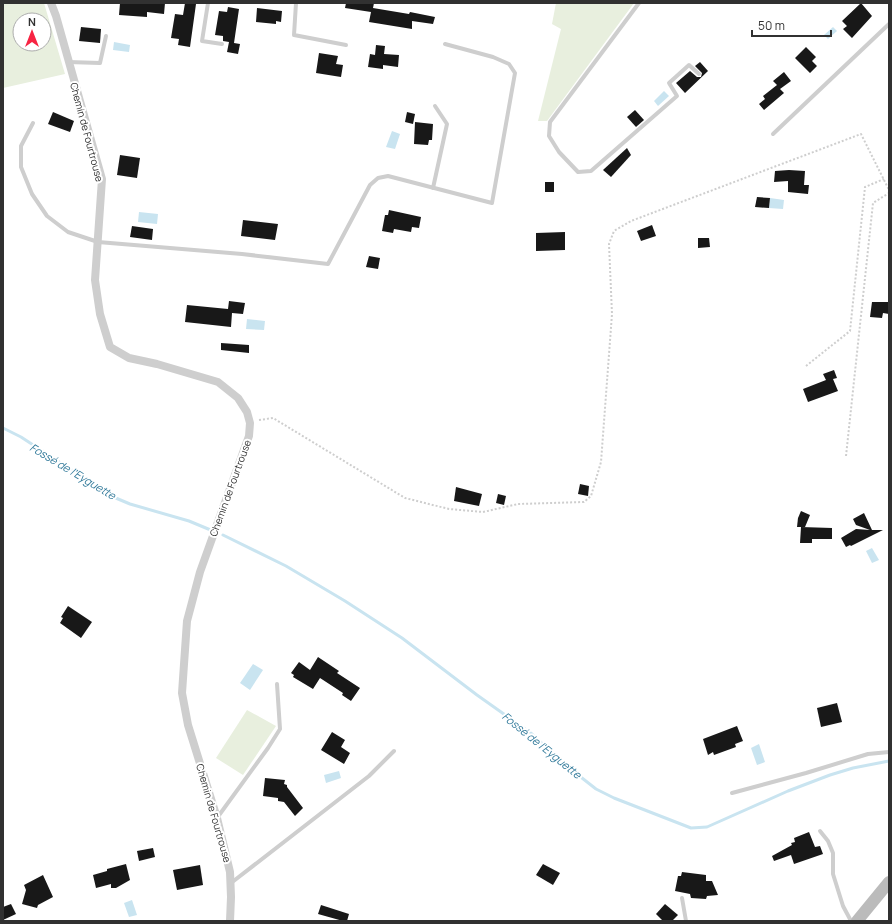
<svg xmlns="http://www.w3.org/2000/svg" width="892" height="924" viewBox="0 0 892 924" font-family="Manrope,sans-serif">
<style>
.green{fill:#e8efde;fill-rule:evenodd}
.water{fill:#c9e4f0}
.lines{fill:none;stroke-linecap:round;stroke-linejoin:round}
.stream{stroke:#c9e4f0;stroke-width:3}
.building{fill:#181818}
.path{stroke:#cecece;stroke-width:2;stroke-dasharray:2 2;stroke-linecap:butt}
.service{stroke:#cecece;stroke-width:4}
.minor{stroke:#cecece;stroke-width:8}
.secondary{stroke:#bbb;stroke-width:12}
.labels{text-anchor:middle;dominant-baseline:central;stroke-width:4;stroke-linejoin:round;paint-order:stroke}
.street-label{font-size:10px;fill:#313131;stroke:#fff}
.water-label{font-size:11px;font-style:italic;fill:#357c9c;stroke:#fff}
</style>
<rect width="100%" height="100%" fill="#fff"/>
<g class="green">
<path d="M 5,3 L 44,3 L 65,74 L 3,88 L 3,6 ZM 20,20 L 44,20 L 44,44 L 20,44 Z"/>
<path d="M 556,3 L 634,3 L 547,121 L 538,121 L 561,29 L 552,24 Z"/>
<path d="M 247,710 L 276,726 L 243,775 L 216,758 Z"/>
</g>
<g class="water">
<path d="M 833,27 L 837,31 L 828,39 L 824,35 Z"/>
<path d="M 114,42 L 130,45 L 129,52 L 113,50 Z"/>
<path d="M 664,91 L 669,96 L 658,106 L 654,101 Z"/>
<path d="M 392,131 L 400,134 L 395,149 L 386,147 Z"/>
<path d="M 770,198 L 784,200 L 783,209 L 769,208 Z"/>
<path d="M 139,212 L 158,214 L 157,224 L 138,222 Z"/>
<path d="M 247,319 L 265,321 L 264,330 L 246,329 Z"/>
<path d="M 872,548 L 879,560 L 872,563 L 866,551 Z"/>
<path d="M 253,664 L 263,670 L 250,690 L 240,683 Z"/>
<path d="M 759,744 L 765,762 L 757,765 L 751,748 Z"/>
<path d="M 339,771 L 341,778 L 326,783 L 324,775 Z"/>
<path d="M 132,900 L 137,915 L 129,917 L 124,903 Z"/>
</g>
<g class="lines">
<g class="stream">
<path d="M 3,428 L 21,437 L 111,496 L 130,504 L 189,521 L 213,531"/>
<path d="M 223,535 L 286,566 L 345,601 L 402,638 L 477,695 L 532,734 L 563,763 L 596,789 L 614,798 L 691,828 L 707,827 L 788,791 L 830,775 L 853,768 L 889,761"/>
</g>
</g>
<g class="building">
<path d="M 120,3 L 165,3 L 164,14 L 147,12 L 147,17 L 119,15 Z"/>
<path d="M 185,3 L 196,4 L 190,47 L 178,45 L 179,39 L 171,38 L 175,14 L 183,15 Z"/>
<path d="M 346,3 L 374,3 L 373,8 L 409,14 L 410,12 L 435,17 L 433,24 L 412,21 L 412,29 L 369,22 L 371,12 L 345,8 Z"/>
<path d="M 861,3 L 872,16 L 852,38 L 843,29 L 847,26 L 842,21 Z"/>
<path d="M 228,7 L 239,9 L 234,43 L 240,44 L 238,54 L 227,52 L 229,42 L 223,41 L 223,36 L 215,35 L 219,11 L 227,12 Z"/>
<path d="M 257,8 L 282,11 L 281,22 L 276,21 L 276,24 L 256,22 Z"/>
<path d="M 81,27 L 101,29 L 100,43 L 79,41 Z"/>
<path d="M 376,45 L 385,46 L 384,54 L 399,55 L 398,67 L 383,65 L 383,69 L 368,67 L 370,54 L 375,55 Z"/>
<path d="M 806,47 L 816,57 L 812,61 L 817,66 L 810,73 L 795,58 Z"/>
<path d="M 319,53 L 338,56 L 336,64 L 343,65 L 341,77 L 316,73 Z"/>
<path d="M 700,62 L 708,71 L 685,93 L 676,83 L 690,71 L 697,77 L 701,77 L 702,73 L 695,66 Z"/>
<path d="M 784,72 L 791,81 L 780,89 L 784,93 L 764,110 L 759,104 L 765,99 L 763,96 L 777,85 L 773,81 Z"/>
<path d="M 635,110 L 644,120 L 636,127 L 627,117 Z"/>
<path d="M 53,112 L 74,121 L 70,132 L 48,124 Z"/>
<path d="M 407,112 L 415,114 L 413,124 L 405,122 Z"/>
<path d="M 415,122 L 433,124 L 432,140 L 429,140 L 428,145 L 414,144 Z"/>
<path d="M 627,148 L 631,155 L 611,177 L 603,170 Z"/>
<path d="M 120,155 L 140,158 L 137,178 L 117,175 Z"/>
<path d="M 789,170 L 805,171 L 804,185 L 809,185 L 808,194 L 788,192 L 788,181 L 774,182 L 775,171 Z"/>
<rect x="545" y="182" width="9" height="10"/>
<path d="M 757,197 L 770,198 L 769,208 L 755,207 Z"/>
<path d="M 389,210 L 421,217 L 419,228 L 412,227 L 411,232 L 394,229 L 393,233 L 382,231 L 385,215 L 388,215 Z"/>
<path d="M 243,220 L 278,224 L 275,240 L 241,236 Z"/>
<path d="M 652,225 L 656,236 L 641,241 L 637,231 Z"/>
<path d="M 132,226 L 153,229 L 152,240 L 130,237 Z"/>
<path d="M 565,232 L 565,250 L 536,251 L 536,233 Z"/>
<path d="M 698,238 L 709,238 L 710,247 L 698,248 Z"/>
<path d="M 369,256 L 380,258 L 378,269 L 366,267 Z"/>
<path d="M 229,301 L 245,303 L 243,314 L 232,313 L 231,327 L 185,322 L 187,305 L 228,309 Z"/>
<path d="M 872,302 L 889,302 L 889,314 L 883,313 L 882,318 L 870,317 Z"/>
<path d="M 221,343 L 249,345 L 249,353 L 221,350 Z"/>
<path d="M 834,370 L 837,378 L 833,379 L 838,391 L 808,402 L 803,389 L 826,380 L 823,374 Z"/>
<path d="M 580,484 L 589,486 L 588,496 L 578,494 Z"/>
<path d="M 456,487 L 482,494 L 479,506 L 454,501 Z"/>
<path d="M 498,494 L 506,496 L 504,505 L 496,503 Z"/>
<path d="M 801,511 L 810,515 L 805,527 L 797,527 L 798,518 Z"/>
<path d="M 864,513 L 872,530 L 883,530 L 851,546 L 850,545 L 846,547 L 841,538 L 856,529 L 870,530 L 856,525 L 853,519 Z"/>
<path d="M 801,527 L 832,528 L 832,539 L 812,539 L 812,543 L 800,543 Z"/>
<path d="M 68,606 L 92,622 L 81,638 L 60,623 L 63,618 L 61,617 Z"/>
<path d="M 318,657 L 339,671 L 337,673 L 360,688 L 351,701 L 342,695 L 343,693 L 320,678 L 313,689 L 293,677 L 294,675 L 291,673 L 299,662 L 310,670 Z"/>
<path d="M 837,703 L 842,722 L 821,727 L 817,708 Z"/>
<path d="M 737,726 L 743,741 L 735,744 L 736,747 L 714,755 L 713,752 L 708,755 L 703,739 Z"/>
<path d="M 332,732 L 345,740 L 341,747 L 350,753 L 344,764 L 321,750 Z"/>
<path d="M 265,778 L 285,780 L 284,784 L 287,785 L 287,787 L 303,808 L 295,816 L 284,802 L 278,801 L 278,798 L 263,796 Z"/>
<path d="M 809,832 L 815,847 L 820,846 L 823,854 L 794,864 L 791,855 L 774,861 L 772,856 L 792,845 L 791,843 L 795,842 L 794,838 Z"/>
<path d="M 153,848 L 155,857 L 139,861 L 137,851 Z"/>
<path d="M 126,864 L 130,880 L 116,888 L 111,888 L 111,884 L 96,888 L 93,875 L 107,871 L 107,869 Z"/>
<path d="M 543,864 L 560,873 L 553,885 L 536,875 Z"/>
<path d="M 200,865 L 203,885 L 177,890 L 173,870 Z"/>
<path d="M 682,872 L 706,875 L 706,881 L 712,881 L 718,895 L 707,896 L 706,899 L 691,898 L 690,894 L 675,891 L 678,876 L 681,876 Z"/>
<path d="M 43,875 L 53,897 L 38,905 L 37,908 L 22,904 L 26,890 L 24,885 Z"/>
<path d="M 11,904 L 16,914 L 3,920 L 3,907 Z"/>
<path d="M 665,904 L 678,915 L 672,921 L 663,921 L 656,914 Z"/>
<path d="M 321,905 L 349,914 L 347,921 L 343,921 L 318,914 Z"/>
</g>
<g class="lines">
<g class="path">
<path d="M 806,366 L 850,331 L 865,187 L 884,179"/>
<path d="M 259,420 L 273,418 L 405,498 L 449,509 L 483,512 L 518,504 L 584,502 L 591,496 L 601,462 L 612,314 L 609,244 L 614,231 L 631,221 L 861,134 L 889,190"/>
<path d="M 846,456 L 873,203 L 889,193"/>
</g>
<g class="service">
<path d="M 208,3 L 202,41 L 222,44"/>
<path d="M 296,3 L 294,35 L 346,45"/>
<path d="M 639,3 L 550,122 L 549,136 L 559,152 L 578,172 L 591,171 L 677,96 L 669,83 L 689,65 L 699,74"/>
<path d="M 68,62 L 100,63 L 106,36"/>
<path d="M 33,123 L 21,146 L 21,167 L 32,194 L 47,216 L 68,232 L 98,242 L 242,254 L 328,264 L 370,185 L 378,178 L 388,176 L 492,203 L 515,73 L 509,64 L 493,57 L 445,44"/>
<path d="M 773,134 L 889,24"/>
<path d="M 433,188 L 447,124 L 435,106"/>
<path d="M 732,793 L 806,773 L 868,754 L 889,752"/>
<path d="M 217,818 L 268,748 L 280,729 L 277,684"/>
<path d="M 820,831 L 828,841 L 833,853 L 833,874 L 843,906 L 851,921"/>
<path d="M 231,883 L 369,776 L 394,751"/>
<path d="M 682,898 L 686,921"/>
</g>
<path class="minor" d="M 51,3 L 56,16 L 102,179 L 95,280 L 100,314 L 110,347 L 129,358 L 157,364 L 218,382 L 238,398 L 247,412 L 250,423 L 249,436 L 200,572 L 191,606 L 187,621 L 182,693 L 188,725 L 217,818 L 230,872 L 231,897 L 230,921"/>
<path class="secondary" d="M 857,921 L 889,882"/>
</g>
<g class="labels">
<g class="street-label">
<text transform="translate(87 132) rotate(75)">Chemin de Fourtrouse</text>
<text transform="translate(230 488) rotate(-70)">Chemin de Fourtrouse</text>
<text transform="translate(214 813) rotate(74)">Chemin de Fourtrouse</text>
</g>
<g class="water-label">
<text transform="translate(73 471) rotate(31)">Fossé de l'Eyguette</text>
<text transform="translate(542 745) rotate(39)">Fossé de l'Eyguette</text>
</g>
</g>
<rect width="892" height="924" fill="none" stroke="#313131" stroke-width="8"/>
<g transform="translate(32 32)"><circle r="19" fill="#ffffff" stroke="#adadad"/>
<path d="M0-3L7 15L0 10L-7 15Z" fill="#f72443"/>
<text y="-6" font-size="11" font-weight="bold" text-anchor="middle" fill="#313131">N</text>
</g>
<path d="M752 30v6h79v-6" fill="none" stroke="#313131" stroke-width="2"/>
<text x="758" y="30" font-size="12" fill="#313131" stroke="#ffffff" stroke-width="3" paint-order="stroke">50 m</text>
</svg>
